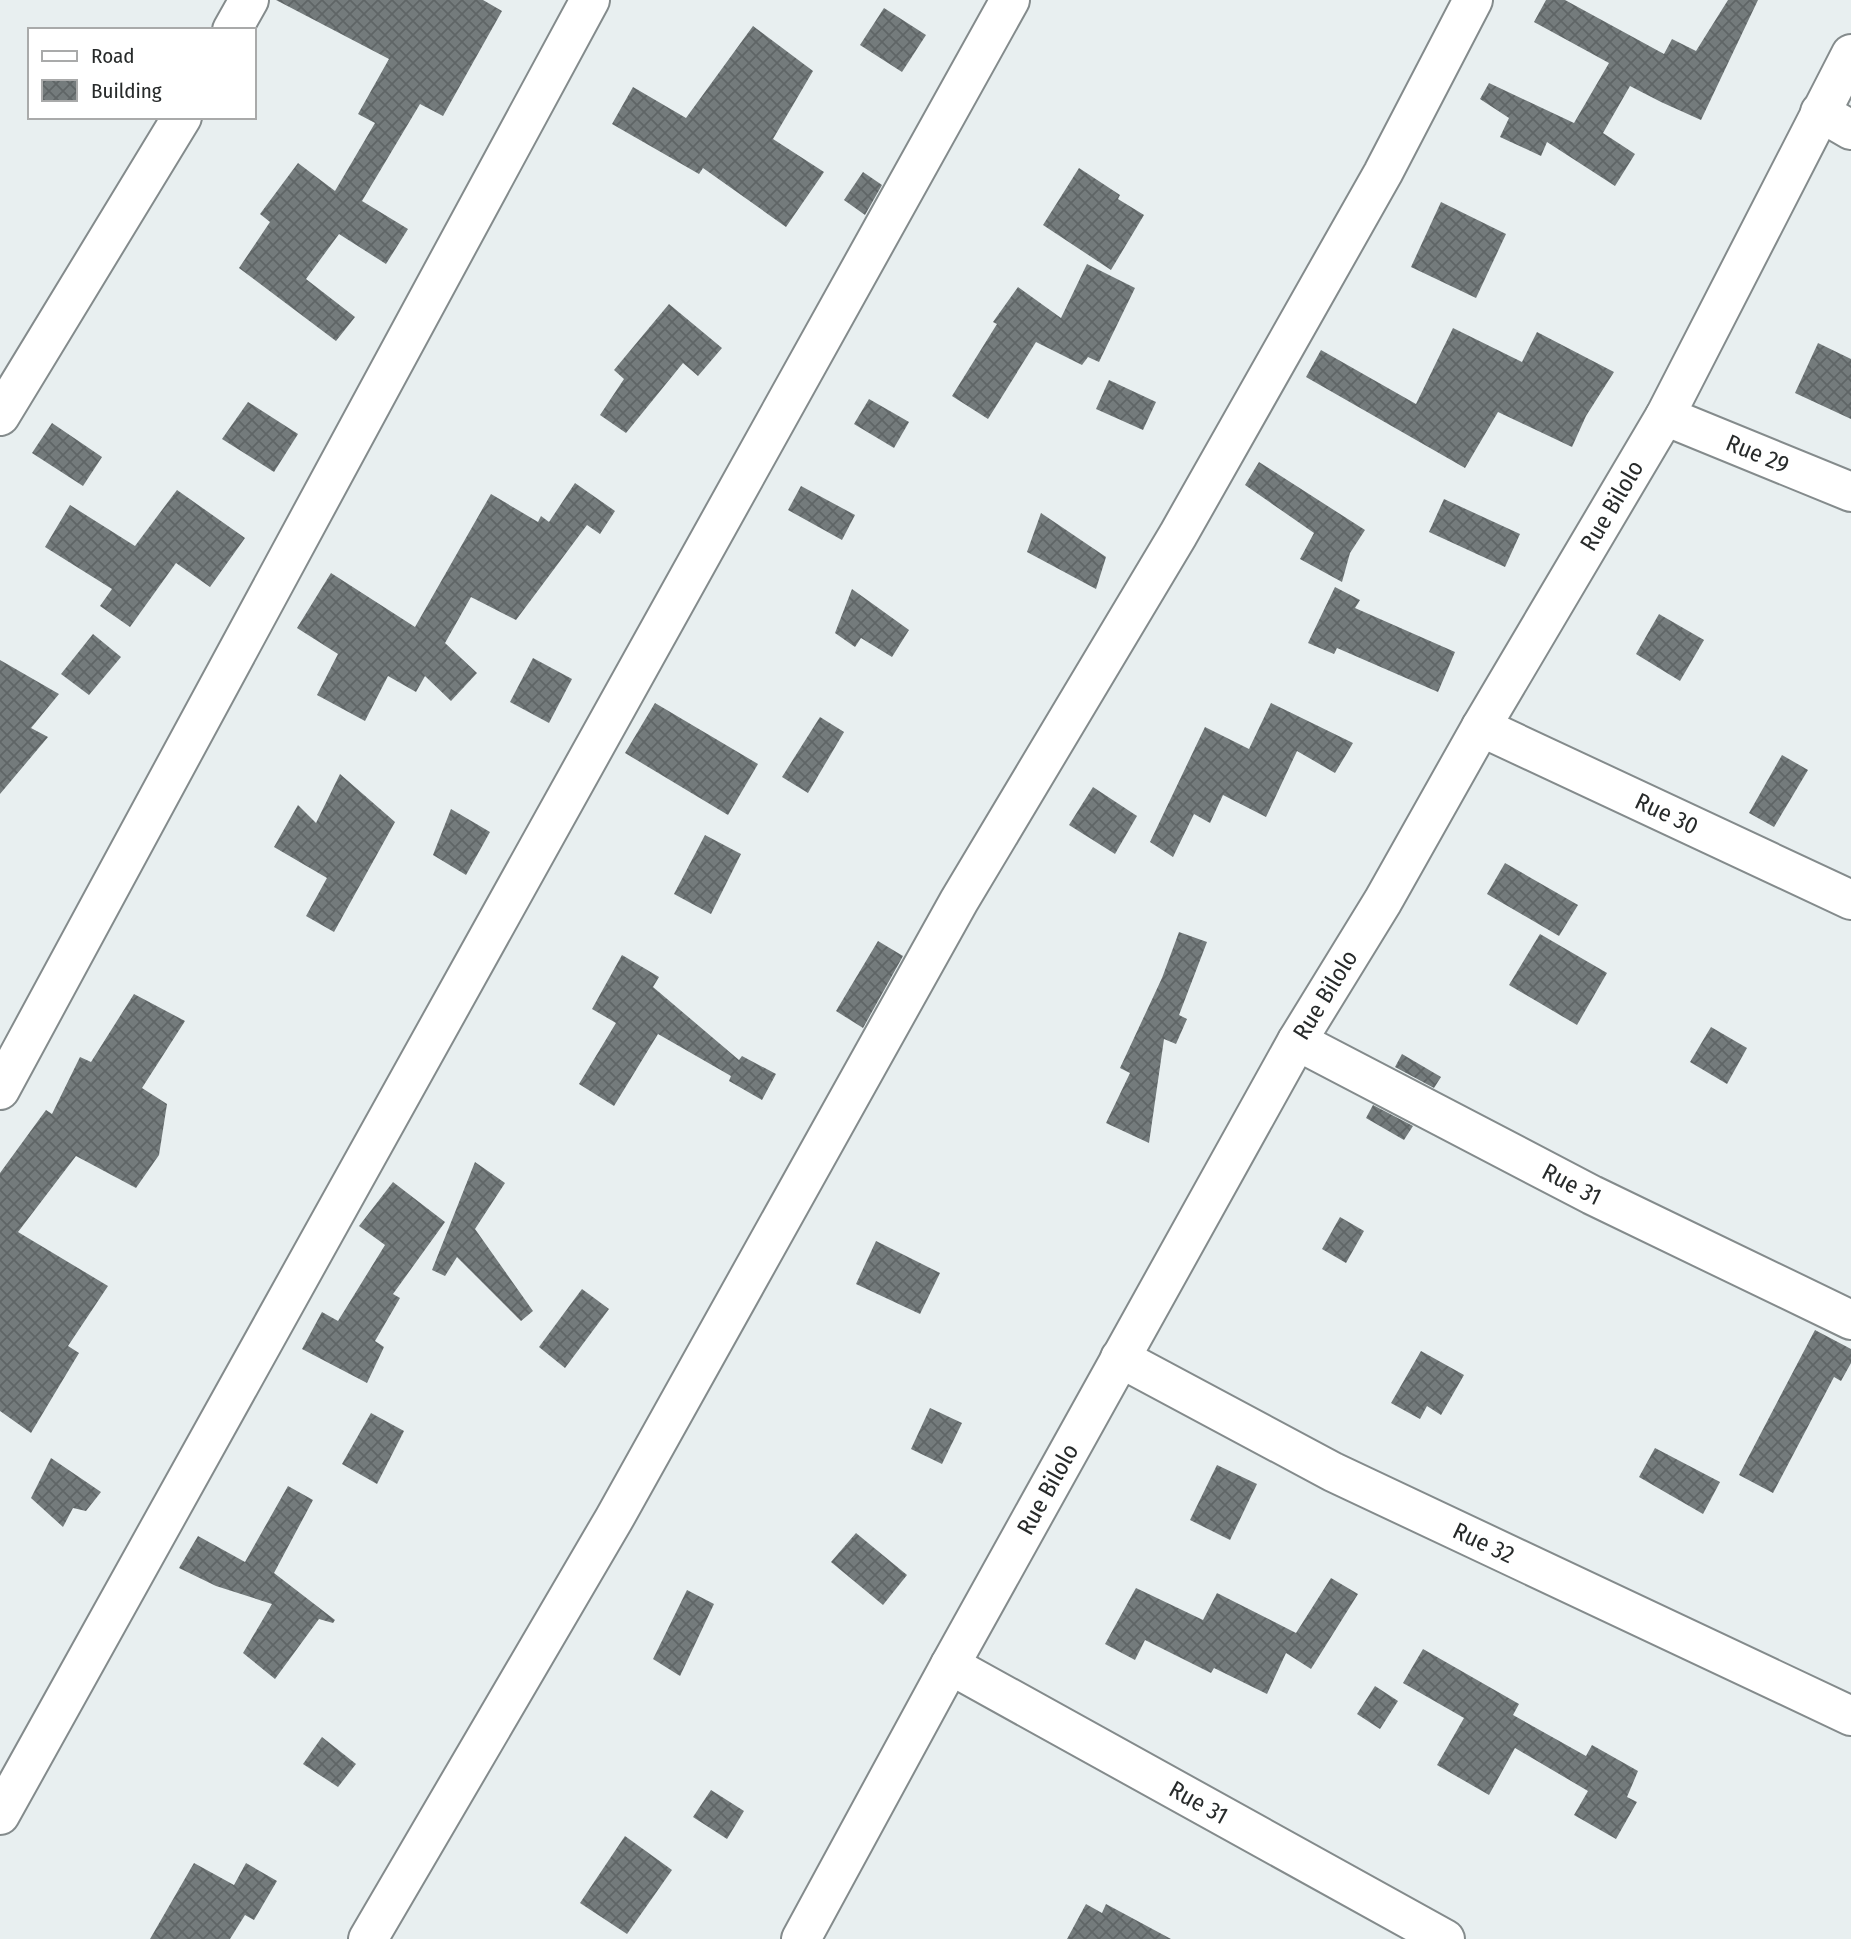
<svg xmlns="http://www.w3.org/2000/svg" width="1851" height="1939" viewBox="0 0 1851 1939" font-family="'Fira Sans Condensed',sans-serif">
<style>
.building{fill:url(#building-cross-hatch)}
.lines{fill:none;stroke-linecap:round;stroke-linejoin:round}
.street-casing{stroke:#848b8c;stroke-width:42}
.street{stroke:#fff;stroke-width:38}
.labels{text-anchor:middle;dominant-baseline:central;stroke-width:5;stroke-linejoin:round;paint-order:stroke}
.street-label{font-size:24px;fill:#272a2a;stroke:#fff}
</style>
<defs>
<pattern id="building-cross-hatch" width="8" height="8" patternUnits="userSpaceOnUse" patternTransform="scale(1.75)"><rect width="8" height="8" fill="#747b7c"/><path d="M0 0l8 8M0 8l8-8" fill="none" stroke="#5f6566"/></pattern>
</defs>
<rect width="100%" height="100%" fill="#e8eff0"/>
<g class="building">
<path d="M 276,0 L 483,0 L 502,11 L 443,116 L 420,104 L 362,201 L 408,229 L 386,264 L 339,234 L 306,279 L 355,317 L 336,341 L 239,268 L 270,222 L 260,214 L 298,163 L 335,191 L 375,123 L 358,114 L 389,59 Z"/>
<path d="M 1546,0 L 1565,0 L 1664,54 L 1672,39 L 1696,51 L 1728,0 L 1758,0 L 1701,120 L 1661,102 L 1630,86 L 1603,133 L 1635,154 L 1615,186 L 1547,142 L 1541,156 L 1500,137 L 1509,118 L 1480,99 L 1489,83 L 1574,123 L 1609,63 L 1534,22 Z"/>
<path d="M 884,8 L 926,35 L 902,72 L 860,45 Z"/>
<path d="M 753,26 L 813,71 L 773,139 L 824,172 L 786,227 L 703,168 L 699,174 L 612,124 L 633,87 L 686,118 Z"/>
<path d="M 1079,168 L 1120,195 L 1118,199 L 1144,215 L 1111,270 L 1043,225 Z"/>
<path d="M 863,172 L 882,185 L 865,215 L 844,200 Z"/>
<path d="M 1441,202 L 1506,234 L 1476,298 L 1411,267 Z"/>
<path d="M 1087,264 L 1135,288 L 1099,362 L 1088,357 L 1082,365 L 1036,342 L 988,419 L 952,396 L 997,324 L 993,322 L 1018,287 L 1061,318 Z"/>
<path d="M 669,304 L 722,348 L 698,376 L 683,363 L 626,433 L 600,415 L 624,379 L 614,370 Z"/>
<path d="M 1453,328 L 1522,362 L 1537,332 L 1614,372 L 1586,416 L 1572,447 L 1498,412 L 1465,468 L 1306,377 L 1321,350 L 1416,404 Z"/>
<path d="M 1818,343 L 1851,359 L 1851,419 L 1795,393 Z"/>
<path d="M 1109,380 L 1156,402 L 1143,430 L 1096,409 Z"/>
<path d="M 869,399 L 909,422 L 894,448 L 854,424 Z"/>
<path d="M 248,402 L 298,434 L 274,472 L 222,439 Z"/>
<path d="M 52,423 L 102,457 L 83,486 L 32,453 Z"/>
<path d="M 1259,462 L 1365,530 L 1350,553 L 1342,582 L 1300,559 L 1314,533 L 1245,485 Z"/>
<path d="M 575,483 L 615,511 L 600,534 L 587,525 L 516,620 L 471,597 L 445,643 L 477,673 L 451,701 L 425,676 L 416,692 L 388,676 L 365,721 L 317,695 L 338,654 L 297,628 L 331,573 L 415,627 L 491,494 L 538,522 L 541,516 L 549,522 Z"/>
<path d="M 801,486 L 855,515 L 842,540 L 788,510 Z"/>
<path d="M 177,490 L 245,538 L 210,587 L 176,563 L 130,627 L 100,606 L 112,589 L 45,547 L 70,505 L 135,546 Z"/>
<path d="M 1444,499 L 1520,534 L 1505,567 L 1429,532 Z"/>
<path d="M 1041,513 L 1106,557 L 1096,589 L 1027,552 Z"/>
<path d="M 1335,587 L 1360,600 L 1355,608 L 1455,652 L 1438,692 L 1337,648 L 1334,654 L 1308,643 Z"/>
<path d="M 852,589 L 909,630 L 892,657 L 861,638 L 855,647 L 835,633 Z"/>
<path d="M 1659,614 L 1704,640 L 1680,681 L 1636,654 Z"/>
<path d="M 93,634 L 121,657 L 89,695 L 61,674 Z"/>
<path d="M 533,658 L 572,679 L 549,723 L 510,702 Z"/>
<path d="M 0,660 L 59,694 L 31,728 L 48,737 L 0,794 Z"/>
<path d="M 655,703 L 758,764 L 728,815 L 625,753 Z"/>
<path d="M 1271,703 L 1353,743 L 1335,773 L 1297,751 L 1266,817 L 1223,795 L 1210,823 L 1194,814 L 1173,857 L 1150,842 L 1205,727 L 1249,749 Z"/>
<path d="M 820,717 L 844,732 L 808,793 L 782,777 Z"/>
<path d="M 1782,755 L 1808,770 L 1774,827 L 1749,813 Z"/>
<path d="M 340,774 L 395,822 L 334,932 L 306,916 L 327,878 L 274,847 L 298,805 L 316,823 Z"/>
<path d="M 1093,787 L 1137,816 L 1115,854 L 1069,825 Z"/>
<path d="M 451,809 L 490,832 L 466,875 L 433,855 Z"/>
<path d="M 705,835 L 741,854 L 711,914 L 674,894 Z"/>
<path d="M 1505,863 L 1578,905 L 1559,936 L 1487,894 Z"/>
<path d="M 1179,932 L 1207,942 L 1179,1015 L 1187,1019 L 1176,1044 L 1164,1039 L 1149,1143 L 1106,1123 L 1130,1073 L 1120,1068 L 1162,978 Z"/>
<path d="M 1540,934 L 1607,973 L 1577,1025 L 1509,985 Z"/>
<path d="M 878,941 L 903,956 L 863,1028 L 836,1011 Z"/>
<path d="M 622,955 L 659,977 L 653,987 L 739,1060 L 742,1056 L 776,1074 L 762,1100 L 729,1081 L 731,1076 L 658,1034 L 614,1106 L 579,1084 L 616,1023 L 592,1009 Z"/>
<path d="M 134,994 L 185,1021 L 142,1088 L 167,1104 L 159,1155 L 136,1188 L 76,1156 L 18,1232 L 108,1286 L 68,1346 L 79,1353 L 31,1433 L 0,1411 L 0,1173 L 46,1110 L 52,1114 L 80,1057 L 91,1062 Z"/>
<path d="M 1711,1027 L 1747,1048 L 1727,1084 L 1690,1062 Z"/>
<path d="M 1402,1054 L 1441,1077 L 1434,1088 L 1395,1067 Z"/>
<path d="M 1373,1105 L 1413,1126 L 1404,1140 L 1366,1118 Z"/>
<path d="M 475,1162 L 505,1183 L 475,1229 L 533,1311 L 521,1321 L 457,1257 L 445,1276 L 432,1270 Z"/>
<path d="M 393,1182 L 445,1222 L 393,1294 L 400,1298 L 375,1341 L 384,1347 L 367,1383 L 302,1349 L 322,1312 L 338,1321 L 385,1245 L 359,1226 Z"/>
<path d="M 1340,1217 L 1364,1231 L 1346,1263 L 1322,1249 Z"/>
<path d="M 876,1241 L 940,1273 L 920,1314 L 856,1284 Z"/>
<path d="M 582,1289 L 609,1309 L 565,1368 L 539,1347 Z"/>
<path d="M 1815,1330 L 1851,1349 L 1851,1363 L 1841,1381 L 1834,1377 L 1773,1493 L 1739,1475 Z"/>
<path d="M 1421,1351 L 1464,1375 L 1441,1415 L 1427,1406 L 1420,1419 L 1391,1403 Z"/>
<path d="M 930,1408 L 962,1423 L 942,1464 L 911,1449 Z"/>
<path d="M 371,1413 L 404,1431 L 377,1484 L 342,1464 Z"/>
<path d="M 1655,1448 L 1720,1482 L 1703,1514 L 1639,1477 Z"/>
<path d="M 51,1458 L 101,1492 L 86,1511 L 73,1508 L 63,1527 L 31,1498 Z"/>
<path d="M 1217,1465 L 1257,1484 L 1230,1540 L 1190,1520 Z"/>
<path d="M 288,1486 L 313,1500 L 274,1573 L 335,1620 L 333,1623 L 319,1619 L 275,1679 L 243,1653 L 272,1604 L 216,1586 L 179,1568 L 198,1536 L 245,1562 Z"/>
<path d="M 856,1533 L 907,1575 L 883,1605 L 831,1562 Z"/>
<path d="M 1331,1578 L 1358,1594 L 1311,1669 L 1286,1653 L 1267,1694 L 1214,1668 L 1211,1673 L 1145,1640 L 1135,1660 L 1105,1644 L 1136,1588 L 1203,1620 L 1217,1593 L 1296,1633 Z"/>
<path d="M 687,1590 L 714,1604 L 680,1676 L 653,1659 Z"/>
<path d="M 1423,1649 L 1519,1704 L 1513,1715 L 1586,1756 L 1592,1745 L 1638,1771 L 1627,1797 L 1637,1802 L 1616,1839 L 1574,1815 L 1588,1791 L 1515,1748 L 1489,1795 L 1437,1765 L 1464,1718 L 1403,1683 Z"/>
<path d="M 1375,1686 L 1398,1701 L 1380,1729 L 1357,1714 Z"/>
<path d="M 322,1737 L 356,1764 L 338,1787 L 303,1764 Z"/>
<path d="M 711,1790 L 744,1811 L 727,1839 L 693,1817 Z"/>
<path d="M 625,1836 L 672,1870 L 627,1934 L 580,1903 Z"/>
<path d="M 194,1863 L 234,1885 L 246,1863 L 277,1881 L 254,1920 L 245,1915 L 230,1939 L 150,1939 Z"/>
<path d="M 1086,1904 L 1102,1913 L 1106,1904 L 1171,1939 L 1067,1939 Z"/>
</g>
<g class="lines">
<g class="street-casing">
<g id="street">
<path d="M 232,30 L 249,0"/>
<path d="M 1820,112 L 1851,130"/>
<path d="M 0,416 L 182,117"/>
<path id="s1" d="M 1665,416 L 1851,492"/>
<path id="s2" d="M 1481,727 L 1851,900"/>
<path id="s3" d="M 1297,1041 L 1592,1195 L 1851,1320"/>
<path d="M 0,1090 L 590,0"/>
<path id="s4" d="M 1120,1358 L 1333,1472 L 1851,1716"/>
<path id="s5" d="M 950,1665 L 1445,1939"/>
<path d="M 0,1815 L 1010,0"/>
<path d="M 368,1939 L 614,1519 L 959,901 L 1178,535 L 1383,173 L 1473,0"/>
<path id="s6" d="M 801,1939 L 950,1665 L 1297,1041 L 1383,901 L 1481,727 L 1665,416 L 1851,54"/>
</g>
</g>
<use href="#street" class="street"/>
</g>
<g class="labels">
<g class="street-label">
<text stroke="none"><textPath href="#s1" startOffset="100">Rue 29</textPath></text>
<text stroke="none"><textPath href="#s6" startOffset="1647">Rue Bilolo</textPath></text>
<text stroke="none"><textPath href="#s2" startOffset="205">Rue 30</textPath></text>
<text stroke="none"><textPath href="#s6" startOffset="1080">Rue Bilolo</textPath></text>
<text stroke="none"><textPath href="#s3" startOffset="310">Rue 31</textPath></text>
<text stroke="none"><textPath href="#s6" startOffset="513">Rue Bilolo</textPath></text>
<text stroke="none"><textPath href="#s4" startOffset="408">Rue 32</textPath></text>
<text stroke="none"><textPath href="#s5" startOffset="284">Rue 31</textPath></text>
</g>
</g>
<rect x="28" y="28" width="228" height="91" fill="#ffffff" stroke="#a9aaaa" stroke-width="2"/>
<rect x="42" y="51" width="35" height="10" fill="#ffffff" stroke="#a9aaaa" stroke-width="2"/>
<text x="91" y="63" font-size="21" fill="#272a2a">Road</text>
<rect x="42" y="80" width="35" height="21" fill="url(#building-cross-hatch)" stroke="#a9aaaa" stroke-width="2"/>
<text x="91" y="98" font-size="21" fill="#272a2a">Building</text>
</svg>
